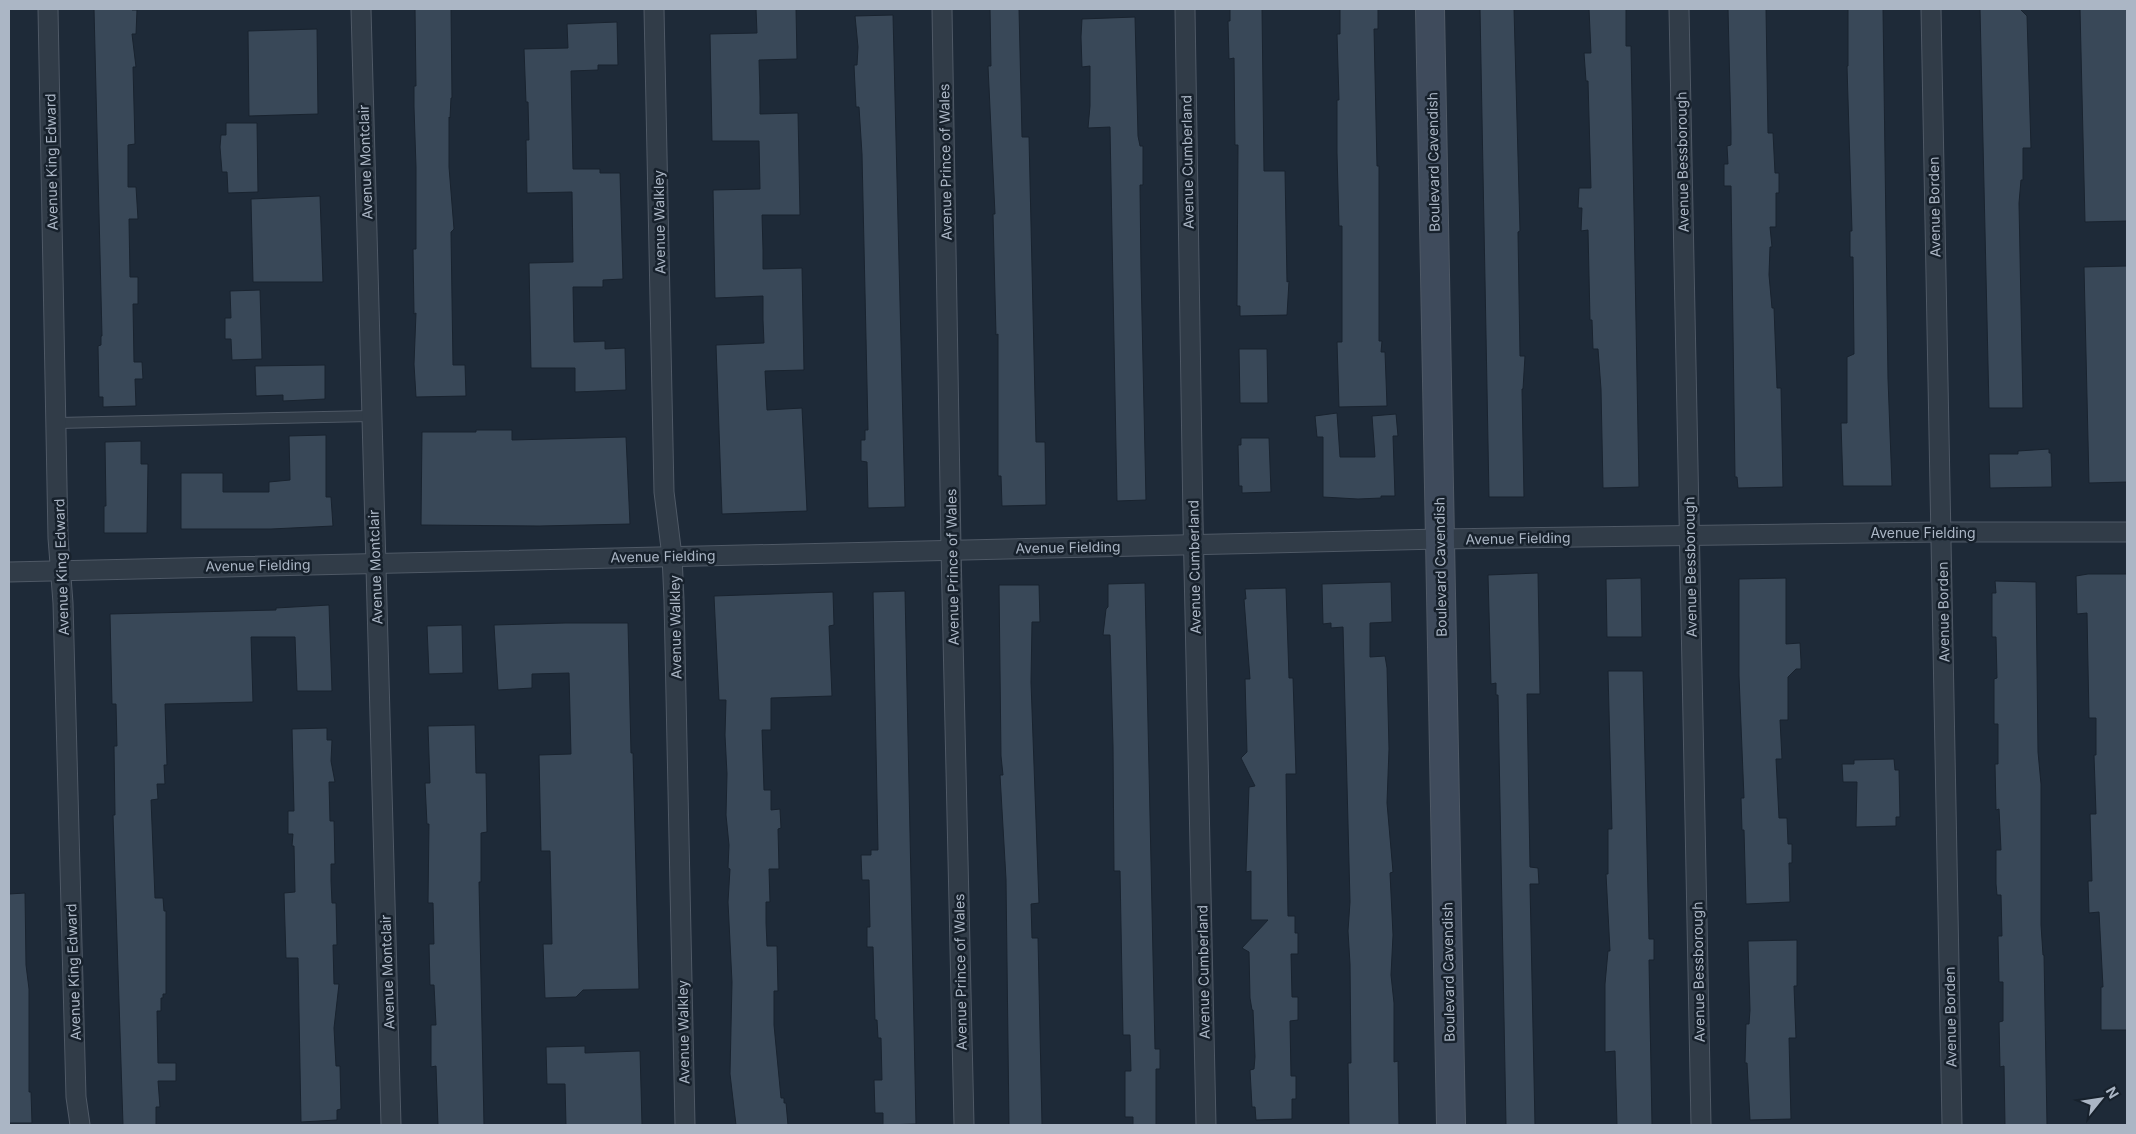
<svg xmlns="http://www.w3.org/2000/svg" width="2136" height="1134" viewBox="0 0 2136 1134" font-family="Inter,sans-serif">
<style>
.building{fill:#394858;stroke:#19232f}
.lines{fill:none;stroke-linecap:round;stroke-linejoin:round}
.service-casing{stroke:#4f5966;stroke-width:12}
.minor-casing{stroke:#4f5966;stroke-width:21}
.secondary-casing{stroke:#4f5966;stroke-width:30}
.service{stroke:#313c48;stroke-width:10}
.minor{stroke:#313c48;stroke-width:19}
.secondary{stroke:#3f4b5c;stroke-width:28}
.labels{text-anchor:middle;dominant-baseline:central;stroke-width:5;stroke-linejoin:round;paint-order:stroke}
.street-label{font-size:14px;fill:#abb6c5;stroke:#17212c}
</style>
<rect width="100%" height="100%" fill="#1e2a38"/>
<g class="building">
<path d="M 94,9 L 131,9 L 132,10 L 137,10 L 136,34 L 132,34 L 136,67 L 133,67 L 135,144 L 128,145 L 128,187 L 136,187 L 138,219 L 129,219 L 130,277 L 138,277 L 138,304 L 133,304 L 134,362 L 142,362 L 143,379 L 135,379 L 136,406 L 103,407 L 103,397 L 99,397 L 98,346 L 101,345 L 101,336 L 102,336 Z"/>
<path d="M 415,9 L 451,9 L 452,98 L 451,98 L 450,118 L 449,117 L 449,167 L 454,229 L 451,232 L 453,365 L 465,365 L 466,396 L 416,397 L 414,364 L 416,313 L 414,314 L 413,249 L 416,249 L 416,167 L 414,107 L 414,86 L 416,86 Z"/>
<path d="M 756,9 L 796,9 L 797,59 L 759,60 L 760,97 L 760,114 L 798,113 L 800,215 L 762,215 L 763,250 L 763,269 L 802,268 L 804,370 L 765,371 L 767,410 L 802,408 L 807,511 L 722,514 L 716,345 L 764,343 L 763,320 L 763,296 L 715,298 L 713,190 L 760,189 L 759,141 L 712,141 L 710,34 L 757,33 Z"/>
<path d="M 990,9 L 1019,9 L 1022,137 L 1029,137 L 1036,442 L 1045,442 L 1046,505 L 1002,506 L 1001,476 L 998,476 L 998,334 L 996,335 L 993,214 L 995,214 L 988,66 L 991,66 Z"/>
<path d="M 1230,9 L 1262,9 L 1264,171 L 1285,171 L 1287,282 L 1289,281 L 1287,315 L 1240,316 L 1240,306 L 1237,306 L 1238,145 L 1235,145 L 1234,58 L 1229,59 L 1228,21 L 1230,21 Z"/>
<path d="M 1340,9 L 1378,9 L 1378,29 L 1374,29 L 1377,166 L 1379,166 L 1379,341 L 1382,341 L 1381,352 L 1385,352 L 1387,406 L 1339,407 L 1337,342 L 1342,342 L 1342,226 L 1339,226 L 1337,153 L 1337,100 L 1339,100 L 1337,34 L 1340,34 Z"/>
<path d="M 1480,9 L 1514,9 L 1520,231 L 1518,232 L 1520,356 L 1525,356 L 1523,389 L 1522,389 L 1524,497 L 1489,497 Z"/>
<path d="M 1589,9 L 1626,9 L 1626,46 L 1631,46 L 1639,487 L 1603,488 L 1601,389 L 1598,349 L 1593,349 L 1592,320 L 1590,320 L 1588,230 L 1581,231 L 1582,208 L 1578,208 L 1579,188 L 1591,188 L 1588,81 L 1586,81 L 1584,53 L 1591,53 Z"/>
<path d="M 1728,9 L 1766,9 L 1768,133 L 1773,133 L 1775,173 L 1779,173 L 1779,193 L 1776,193 L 1776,227 L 1770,227 L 1772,247 L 1770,247 L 1769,275 L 1772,308 L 1774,308 L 1777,388 L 1781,388 L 1783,487 L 1738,488 L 1737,477 L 1735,477 L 1731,186 L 1724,186 L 1724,164 L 1728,164 L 1727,146 L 1731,145 L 1731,132 Z"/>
<path d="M 1848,9 L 1883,9 L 1888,379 L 1892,486 L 1843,486 L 1841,423 L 1847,423 L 1847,357 L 1854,354 L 1853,257 L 1850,257 L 1850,231 L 1852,231 L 1847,66 L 1848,66 Z"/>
<path d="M 1980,9 L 2020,9 L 2027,16 L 2031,148 L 2023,148 L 2023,180 L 2021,180 L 2019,203 L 2023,408 L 1989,408 Z"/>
<path d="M 2080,9 L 2127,9 L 2127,221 L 2085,222 Z"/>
<path d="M 893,15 L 905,507 L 868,508 L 867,462 L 861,461 L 861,440 L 865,440 L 865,430 L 868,430 L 862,154 L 859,107 L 856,107 L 854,65 L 857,65 L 858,47 L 855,16 Z"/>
<path d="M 1135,17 L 1138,136 L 1140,146 L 1143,146 L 1143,185 L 1140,185 L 1141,271 L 1146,500 L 1117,501 L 1110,127 L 1088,128 L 1090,106 L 1090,66 L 1082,67 L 1081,37 L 1082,19 Z"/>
<path d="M 617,22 L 618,65 L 598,65 L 598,70 L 571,71 L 573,169 L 600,169 L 600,173 L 620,173 L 623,279 L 603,280 L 603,287 L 573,287 L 574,342 L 605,341 L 605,349 L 625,348 L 626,390 L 575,392 L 575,368 L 531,368 L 529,263 L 573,262 L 572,192 L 527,193 L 526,140 L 529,140 L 528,102 L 526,102 L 524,49 L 568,48 L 567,24 Z"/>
<path d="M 317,29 L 318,114 L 249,116 L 248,31 Z"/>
<path d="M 226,123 L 257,123 L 258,192 L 228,193 L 227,172 L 222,172 L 220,147 L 221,135 L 226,135 Z"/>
<path d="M 320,196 L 323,282 L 253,282 L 251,199 Z"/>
<path d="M 2127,266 L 2127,482 L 2089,483 L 2084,267 Z"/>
<path d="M 260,290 L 262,359 L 232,360 L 231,339 L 225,339 L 225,318 L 231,318 L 230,291 Z"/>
<path d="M 1239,349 L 1267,349 L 1268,403 L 1240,403 Z"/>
<path d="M 325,365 L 325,399 L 283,401 L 283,395 L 256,396 L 255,366 Z"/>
<path d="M 1337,413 L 1340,457 L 1375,457 L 1372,416 L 1396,414 L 1398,436 L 1393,436 L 1395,496 L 1381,496 L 1381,498 L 1358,499 L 1323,497 L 1323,437 L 1317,437 L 1315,416 Z"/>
<path d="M 476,430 L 512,430 L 512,440 L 626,437 L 630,524 L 539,526 L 421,525 L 422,432 L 476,432 Z"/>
<path d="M 326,435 L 326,497 L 331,497 L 333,526 L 271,529 L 181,529 L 181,473 L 223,473 L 223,492 L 269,492 L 269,482 L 290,480 L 289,436 Z"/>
<path d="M 1241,438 L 1269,438 L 1271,492 L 1242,493 L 1242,486 L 1239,486 L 1238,445 L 1241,445 Z"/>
<path d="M 141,441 L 141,464 L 148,464 L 147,533 L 104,533 L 104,506 L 106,506 L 105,442 Z"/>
<path d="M 2049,449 L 2049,453 L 2051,453 L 2052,487 L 1990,488 L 1989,454 L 2018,454 L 2018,451 Z"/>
<path d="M 1538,573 L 1540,694 L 1527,694 L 1530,867 L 1538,868 L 1539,884 L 1530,884 L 1535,1125 L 1506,1125 L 1498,695 L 1496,695 L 1496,683 L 1491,684 L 1488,575 Z"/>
<path d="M 2088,574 L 2127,574 L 2127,1030 L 2101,1030 L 2101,987 L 2103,987 L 2099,912 L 2089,913 L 2088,881 L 2092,881 L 2090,814 L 2096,814 L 2094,755 L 2096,755 L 2096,718 L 2089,718 L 2087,613 L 2077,614 L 2076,576 Z"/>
<path d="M 1641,578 L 1642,637 L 1607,637 L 1606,579 Z"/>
<path d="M 1786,578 L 1786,644 L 1800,643 L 1801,661 L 1801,669 L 1796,669 L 1788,677 L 1788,720 L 1780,720 L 1782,759 L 1776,759 L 1779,818 L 1787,818 L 1788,844 L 1792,844 L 1792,863 L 1789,863 L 1790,902 L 1746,904 L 1744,830 L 1742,830 L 1741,798 L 1744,798 L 1739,676 L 1739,579 Z"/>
<path d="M 1995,581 L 2036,582 L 2038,752 L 2041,784 L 2041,925 L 2043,955 L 2044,955 L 2047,1125 L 2005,1125 L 2004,1066 L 2000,1067 L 1999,1022 L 2003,1021 L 2003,982 L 1999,982 L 1998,936 L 2002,936 L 2001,895 L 1997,895 L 1996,884 L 1996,850 L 2001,850 L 1999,809 L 1996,810 L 1995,764 L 1998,764 L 1998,724 L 1994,724 L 1994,679 L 1997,678 L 1996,637 L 1992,637 L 1992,593 L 1996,593 Z"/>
<path d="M 1391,582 L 1392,622 L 1370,623 L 1370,657 L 1385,656 L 1387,668 L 1389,749 L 1387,803 L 1393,872 L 1390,873 L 1393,935 L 1391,975 L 1394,1003 L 1394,1062 L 1398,1061 L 1399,1125 L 1349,1125 L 1348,1063 L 1351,1063 L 1350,964 L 1348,931 L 1350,902 L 1343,627 L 1331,628 L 1331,623 L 1323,624 L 1322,584 Z"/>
<path d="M 1145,583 L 1155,1049 L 1160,1049 L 1160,1069 L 1156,1069 L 1156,1125 L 1133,1125 L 1133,1117 L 1125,1117 L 1125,1071 L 1131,1071 L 1130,1035 L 1123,1035 L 1120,871 L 1114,871 L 1113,745 L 1110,635 L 1103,635 L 1106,609 L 1108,607 L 1108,584 Z"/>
<path d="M 999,585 L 1039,585 L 1040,622 L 1032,622 L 1031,682 L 1039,903 L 1031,904 L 1032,938 L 1038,938 L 1042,1125 L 1009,1125 L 1006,879 L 1000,775 L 1003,775 L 1001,756 Z"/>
<path d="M 1286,588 L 1289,678 L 1293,678 L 1296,774 L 1286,774 L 1288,916 L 1295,916 L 1295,933 L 1298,933 L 1298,954 L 1291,954 L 1292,997 L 1298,997 L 1298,1020 L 1290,1021 L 1291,1076 L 1296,1076 L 1296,1099 L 1292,1099 L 1292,1119 L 1256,1120 L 1255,1107 L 1252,1107 L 1250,1070 L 1254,1069 L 1255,1057 L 1253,1010 L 1252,1010 L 1250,998 L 1249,952 L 1242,948 L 1268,920 L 1251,920 L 1251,871 L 1246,872 L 1249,787 L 1255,786 L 1241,758 L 1247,752 L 1245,679 L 1250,679 L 1244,599 L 1246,599 L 1245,589 Z"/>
<path d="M 905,591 L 916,1124 L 883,1125 L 883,1113 L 875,1113 L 874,1080 L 882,1080 L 881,1038 L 878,1038 L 877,1020 L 875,1020 L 873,947 L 867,947 L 867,927 L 870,927 L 869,880 L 862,880 L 861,855 L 871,855 L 871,850 L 878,850 L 873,592 Z"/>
<path d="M 833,592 L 834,625 L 829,626 L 832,696 L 771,698 L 771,730 L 762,730 L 764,790 L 771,790 L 771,810 L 780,809 L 781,828 L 778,829 L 779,869 L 769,869 L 770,902 L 766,902 L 766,923 L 767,946 L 777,946 L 778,991 L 774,991 L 774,1025 L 781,1098 L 784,1098 L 784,1103 L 786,1103 L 788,1125 L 736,1125 L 730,1074 L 732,982 L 728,902 L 730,869 L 728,868 L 729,845 L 726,815 L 727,774 L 725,735 L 726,700 L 719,700 L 714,596 Z"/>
<path d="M 329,605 L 332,691 L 297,691 L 295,637 L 251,637 L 253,702 L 165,704 L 167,765 L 164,765 L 165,784 L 157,784 L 158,799 L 151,800 L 155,898 L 163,898 L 164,911 L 166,911 L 166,994 L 163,994 L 163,998 L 161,998 L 161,1011 L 157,1011 L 158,1063 L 176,1063 L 176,1081 L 158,1081 L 160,1107 L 156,1107 L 156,1125 L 123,1125 L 113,815 L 115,815 L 114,746 L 117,746 L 116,704 L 112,704 L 110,614 L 276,610 L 276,608 Z"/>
<path d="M 565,623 L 628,623 L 631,753 L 633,753 L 639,989 L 583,990 L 576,997 L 545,998 L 543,944 L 552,944 L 550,851 L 541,851 L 539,755 L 571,754 L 569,673 L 532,674 L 532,688 L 498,690 L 494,625 Z"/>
<path d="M 462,625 L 463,673 L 429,674 L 427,626 Z"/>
<path d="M 1608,671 L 1643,671 L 1649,939 L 1654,939 L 1654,960 L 1649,960 L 1652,1125 L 1617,1125 L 1615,1051 L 1605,1052 L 1605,984 L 1608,951 L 1610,951 L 1606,874 L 1608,874 L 1608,829 L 1612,829 Z"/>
<path d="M 475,725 L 476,773 L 486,773 L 487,832 L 481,833 L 481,882 L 479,882 L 484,1125 L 438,1125 L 436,1066 L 431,1067 L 431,1025 L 436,1025 L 434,985 L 430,985 L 429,944 L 434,944 L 433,903 L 428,903 L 429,824 L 427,824 L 425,783 L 430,783 L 428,726 Z"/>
<path d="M 327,728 L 327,740 L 332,740 L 331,761 L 335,782 L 329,782 L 330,821 L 334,821 L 335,864 L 331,864 L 331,881 L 332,903 L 336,903 L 337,945 L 333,945 L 334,984 L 339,984 L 334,1028 L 336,1066 L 340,1066 L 341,1109 L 337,1110 L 337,1120 L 301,1122 L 298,958 L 286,958 L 284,893 L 295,892 L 294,846 L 292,846 L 293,834 L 288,834 L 288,811 L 294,811 L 292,729 Z"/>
<path d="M 1894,759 L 1895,770 L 1899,770 L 1900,817 L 1896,817 L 1896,826 L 1856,827 L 1857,782 L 1843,782 L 1842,764 L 1854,764 L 1854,760 Z"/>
<path d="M 25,893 L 26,965 L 29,989 L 29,1092 L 31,1092 L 32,1123 L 9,1123 L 9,894 Z"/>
<path d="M 1797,940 L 1797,986 L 1794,986 L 1796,1038 L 1789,1038 L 1791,1119 L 1750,1120 L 1747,1063 L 1745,1063 L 1746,1024 L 1749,1024 L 1750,1010 L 1748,941 Z"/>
<path d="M 585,1046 L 585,1053 L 640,1051 L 642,1125 L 566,1125 L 565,1084 L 547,1084 L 546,1047 Z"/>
</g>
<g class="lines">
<g class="service-casing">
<path id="service" d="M 58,423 L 371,416"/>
</g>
<g class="minor-casing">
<g id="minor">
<path d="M 48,9 L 58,538 L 63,603 L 76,1097 L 80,1125"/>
<path d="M 361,9 L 391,1125"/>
<path d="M 654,9 L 664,492 L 672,556 L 674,600 L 685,1125"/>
<path d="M 942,9 L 951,549 L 964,1125"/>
<path d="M 1185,9 L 1193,521 L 1206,1125"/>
<path d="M 1679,9 L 1701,1125"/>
<path d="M 1931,9 L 1952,1125"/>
<path d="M 9,572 L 1440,539 L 1941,532 L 2127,532"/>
</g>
</g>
<g class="secondary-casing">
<path id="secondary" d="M 1430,9 L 1451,1125"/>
</g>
<use href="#service" class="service"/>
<use href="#minor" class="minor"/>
<use href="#secondary" class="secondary"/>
</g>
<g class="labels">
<g class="street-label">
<text transform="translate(51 162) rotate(-91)">Avenue King Edward</text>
<text transform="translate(365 162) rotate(-92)">Avenue Montclair</text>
<text transform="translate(945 162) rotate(-91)">Avenue Prince of Wales</text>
<text transform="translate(1187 162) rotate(-91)">Avenue Cumberland</text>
<text transform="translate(1433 162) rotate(-91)">Boulevard Cavendish</text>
<text transform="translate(1682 162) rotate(-91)">Avenue Bessborough</text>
<text transform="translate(1934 207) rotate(-91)">Avenue Borden</text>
<text transform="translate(659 222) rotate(-91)">Avenue Walkley</text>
<text x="1923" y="532">Avenue Fielding</text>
<text transform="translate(1518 538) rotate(-1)">Avenue Fielding</text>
<text transform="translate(1068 547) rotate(-1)">Avenue Fielding</text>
<text transform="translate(663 556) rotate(-1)">Avenue Fielding</text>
<text transform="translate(258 565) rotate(-1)">Avenue Fielding</text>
<text transform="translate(61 567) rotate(-92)">Avenue King Edward</text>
<text transform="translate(375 567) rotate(-92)">Avenue Montclair</text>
<text transform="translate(952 567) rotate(-91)">Avenue Prince of Wales</text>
<text transform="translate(1194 567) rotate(-91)">Avenue Cumberland</text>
<text transform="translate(1440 567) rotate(-91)">Boulevard Cavendish</text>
<text transform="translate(1690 567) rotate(-91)">Avenue Bessborough</text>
<text transform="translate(1943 612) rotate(-91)">Avenue Borden</text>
<text transform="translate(675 627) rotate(-91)">Avenue Walkley</text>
<text transform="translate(73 972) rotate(-92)">Avenue King Edward</text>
<text transform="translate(387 972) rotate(-92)">Avenue Montclair</text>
<text transform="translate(960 972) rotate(-91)">Avenue Prince of Wales</text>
<text transform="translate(1203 972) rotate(-91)">Avenue Cumberland</text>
<text transform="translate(1448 972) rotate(-91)">Boulevard Cavendish</text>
<text transform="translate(1698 972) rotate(-91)">Avenue Bessborough</text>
<text transform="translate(1950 1017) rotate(-91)">Avenue Borden</text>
<text transform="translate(683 1032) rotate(-91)">Avenue Walkley</text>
</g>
</g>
<rect width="2136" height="1134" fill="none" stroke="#abb6c5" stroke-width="20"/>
<g transform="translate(2101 1099) rotate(60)" stroke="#17212c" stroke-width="4" paint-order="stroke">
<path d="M0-4L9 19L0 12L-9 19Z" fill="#abb6c5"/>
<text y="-8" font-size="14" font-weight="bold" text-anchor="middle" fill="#abb6c5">N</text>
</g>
</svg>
